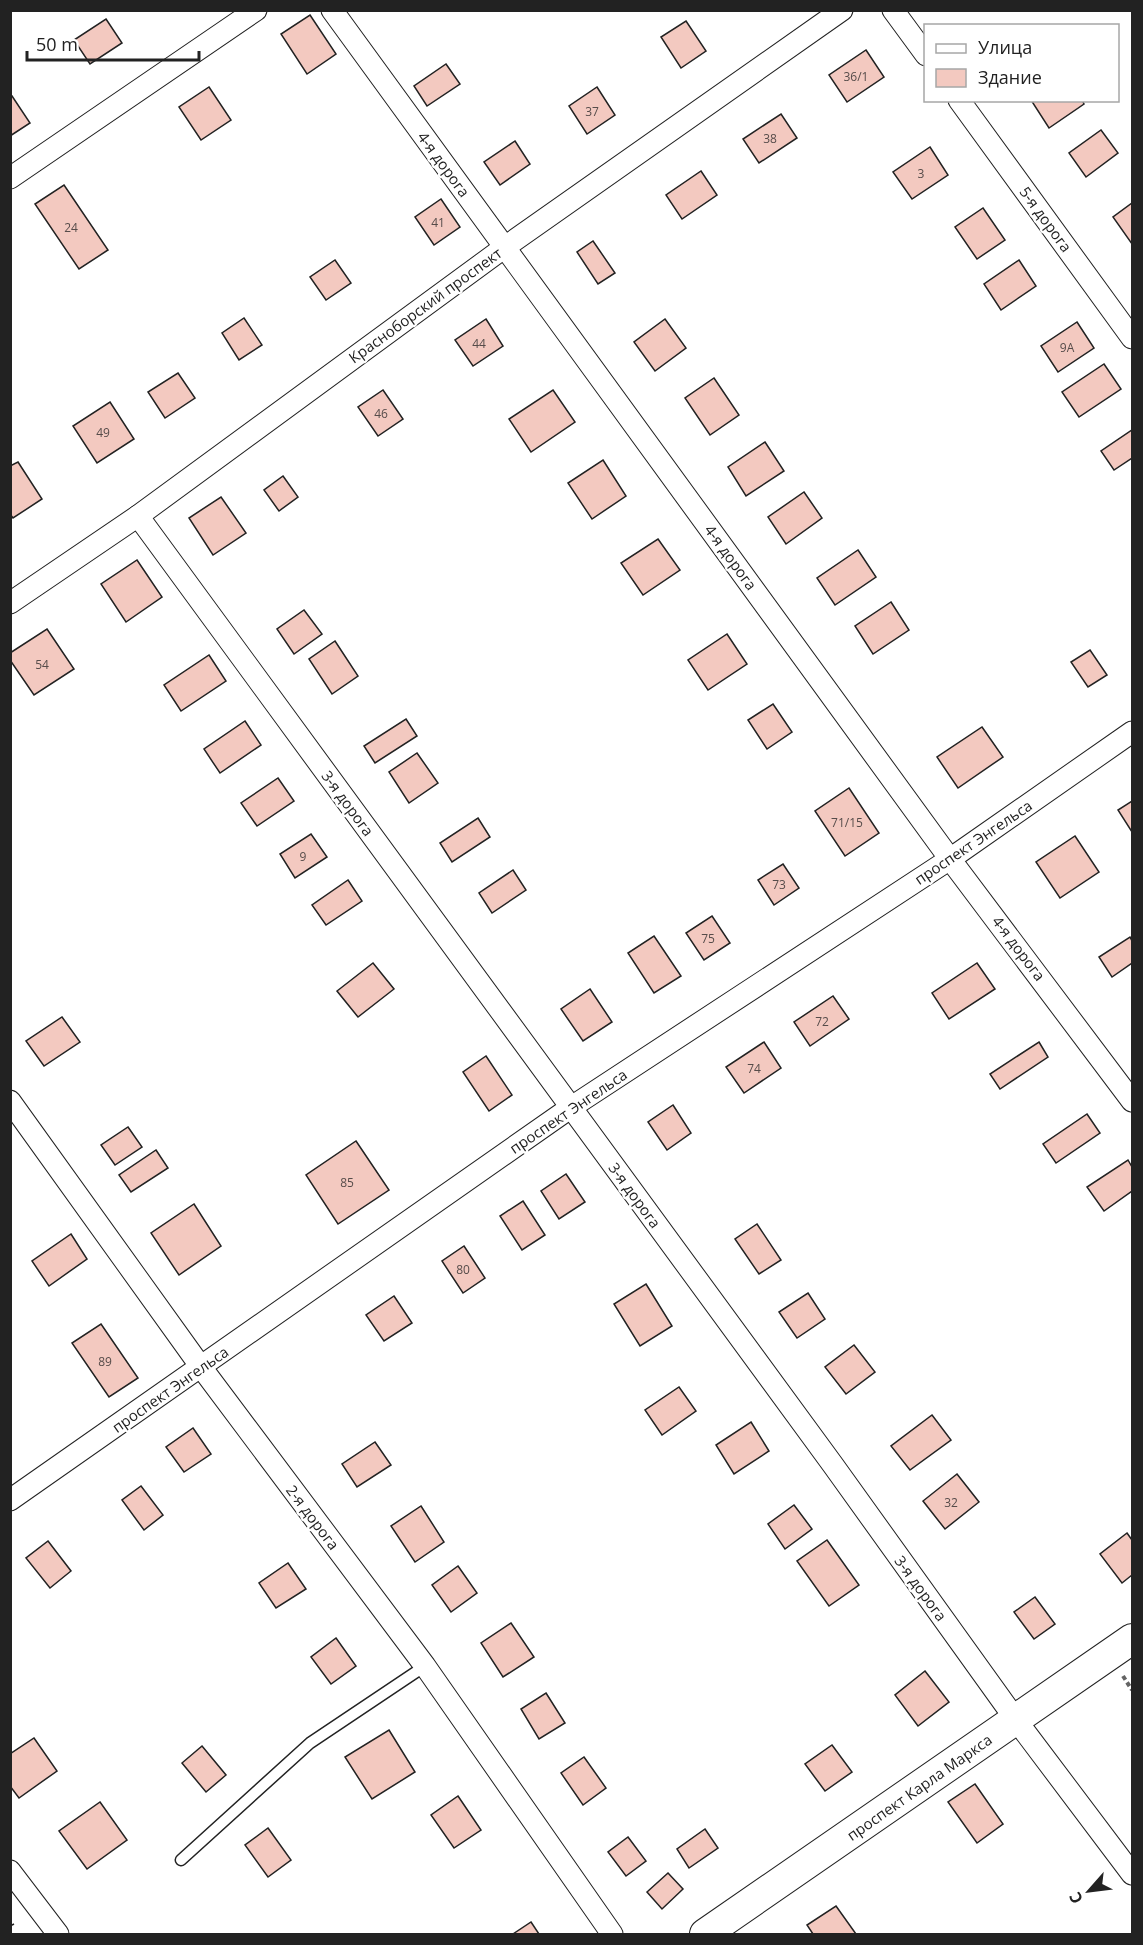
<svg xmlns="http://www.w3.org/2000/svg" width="1143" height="1945" viewBox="0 0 1143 1945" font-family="'Open Sans',sans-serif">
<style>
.building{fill:#f3c9c0;stroke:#222;stroke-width:1.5}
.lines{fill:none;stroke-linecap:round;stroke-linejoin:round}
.lane-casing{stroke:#222;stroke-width:13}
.street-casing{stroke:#222;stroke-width:23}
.secondary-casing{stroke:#222;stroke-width:32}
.path{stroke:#646464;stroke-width:4;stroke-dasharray:4.5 3;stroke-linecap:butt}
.lane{stroke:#fff;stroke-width:10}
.street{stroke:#fff;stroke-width:21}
.secondary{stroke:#fff;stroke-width:30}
.fence{stroke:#222;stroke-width:1.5;stroke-dasharray:8 3;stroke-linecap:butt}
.labels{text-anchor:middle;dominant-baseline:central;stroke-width:4.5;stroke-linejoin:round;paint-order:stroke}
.number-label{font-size:12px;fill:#564c4a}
.street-label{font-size:15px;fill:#222;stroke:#fff}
</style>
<rect width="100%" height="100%" fill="#fff"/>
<g class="building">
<path d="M 310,15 L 336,54 L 307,74 L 281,34 Z"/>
<path d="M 106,19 L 122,43 L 90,64 L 74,40 Z"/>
<path d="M 686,21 L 706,51 L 681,68 L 661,37 Z"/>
<path d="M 866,50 L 884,77 L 847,102 L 829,75 Z"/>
<path d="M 446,64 L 460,84 L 427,106 L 414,86 Z"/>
<path d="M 209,87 L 231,120 L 201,140 L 179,107 Z"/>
<path d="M 597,87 L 615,115 L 587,134 L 569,106 Z"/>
<path d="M 12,96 L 30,123 L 10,136 L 10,97 Z"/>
<path d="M 1031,100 L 1082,100 L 1084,104 L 1049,128 Z"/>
<path d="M 781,114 L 797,138 L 759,163 L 743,139 Z"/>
<path d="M 1101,130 L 1118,153 L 1086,177 L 1069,153 Z"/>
<path d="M 515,141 L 530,164 L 500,185 L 484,162 Z"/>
<path d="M 930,147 L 948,175 L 912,199 L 893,172 Z"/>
<path d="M 701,171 L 717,195 L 682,219 L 666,195 Z"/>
<path d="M 64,185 L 108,250 L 79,269 L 35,204 Z"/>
<path d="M 441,199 L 460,227 L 434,245 L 415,217 Z"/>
<path d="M 1132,203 L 1132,244 L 1113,217 Z"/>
<path d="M 983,208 L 1005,240 L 977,259 L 955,227 Z"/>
<path d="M 593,241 L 615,273 L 598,284 L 577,252 Z"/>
<path d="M 335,260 L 351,283 L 326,300 L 310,277 Z"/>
<path d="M 1019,260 L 1036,286 L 1001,310 L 984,284 Z"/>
<path d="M 244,318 L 262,345 L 239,360 L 222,333 Z"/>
<path d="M 486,319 L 503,346 L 473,366 L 455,340 Z"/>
<path d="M 665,319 L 686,348 L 655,371 L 634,342 Z"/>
<path d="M 1077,322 L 1094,348 L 1058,372 L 1041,346 Z"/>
<path d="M 1104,364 L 1121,389 L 1079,417 L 1062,392 Z"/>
<path d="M 178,373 L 195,398 L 165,418 L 148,392 Z"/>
<path d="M 714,378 L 739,415 L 710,435 L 685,398 Z"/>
<path d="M 383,390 L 403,419 L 378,436 L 358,407 Z"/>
<path d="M 553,390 L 575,422 L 531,452 L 509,419 Z"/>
<path d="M 110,402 L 134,439 L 97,463 L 73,426 Z"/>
<path d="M 1132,430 L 1132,458 L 1114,470 L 1101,451 Z"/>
<path d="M 765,442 L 784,471 L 746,496 L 728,467 Z"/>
<path d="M 603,460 L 626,496 L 592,519 L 568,483 Z"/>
<path d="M 18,462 L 42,499 L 13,518 L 10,514 L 10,466 Z"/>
<path d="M 283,476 L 298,497 L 279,511 L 264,490 Z"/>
<path d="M 804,492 L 822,518 L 786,544 L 768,517 Z"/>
<path d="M 221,497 L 246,533 L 213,555 L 189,518 Z"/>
<path d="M 658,539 L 680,570 L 643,595 L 621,563 Z"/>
<path d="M 858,550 L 876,577 L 835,605 L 817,578 Z"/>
<path d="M 137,560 L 162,597 L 126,622 L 101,584 Z"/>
<path d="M 891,602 L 909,630 L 873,654 L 855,626 Z"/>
<path d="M 304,610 L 322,634 L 294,654 L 277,629 Z"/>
<path d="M 47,629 L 74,669 L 34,695 L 10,660 L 10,653 Z"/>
<path d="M 727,634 L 747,664 L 708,690 L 688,660 Z"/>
<path d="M 335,641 L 358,676 L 332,694 L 309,659 Z"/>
<path d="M 1090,650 L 1107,675 L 1088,687 L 1071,662 Z"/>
<path d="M 209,655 L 226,681 L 181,711 L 164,685 Z"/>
<path d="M 773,704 L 792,732 L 767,749 L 748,720 Z"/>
<path d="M 406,719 L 417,736 L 375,763 L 364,746 Z"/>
<path d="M 245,721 L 261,745 L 220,773 L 204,749 Z"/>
<path d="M 982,727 L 1003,757 L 958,788 L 937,757 Z"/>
<path d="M 417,753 L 438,783 L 409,803 L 389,772 Z"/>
<path d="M 278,778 L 294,801 L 257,826 L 241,803 Z"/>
<path d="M 849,788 L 879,833 L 845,856 L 815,811 Z"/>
<path d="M 1132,801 L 1132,832 L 1118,810 Z"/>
<path d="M 478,818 L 490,837 L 452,862 L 440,843 Z"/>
<path d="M 311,834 L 327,857 L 295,878 L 280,854 Z"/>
<path d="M 1075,836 L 1099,872 L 1060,898 L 1036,862 Z"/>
<path d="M 783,864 L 799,888 L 774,905 L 758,880 Z"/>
<path d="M 513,870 L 526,890 L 492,913 L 479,893 Z"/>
<path d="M 348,880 L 362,901 L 326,925 L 312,905 Z"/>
<path d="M 712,916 L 730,943 L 704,960 L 686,933 Z"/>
<path d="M 654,936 L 681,976 L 654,993 L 628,953 Z"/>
<path d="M 1130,937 L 1132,941 L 1132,963 L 1112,977 L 1099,957 Z"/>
<path d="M 373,963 L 394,989 L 358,1017 L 337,991 Z"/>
<path d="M 977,963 L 995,989 L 949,1019 L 932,993 Z"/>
<path d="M 590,989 L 612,1022 L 583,1041 L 561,1009 Z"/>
<path d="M 833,996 L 849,1019 L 810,1046 L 794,1022 Z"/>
<path d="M 62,1017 L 80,1042 L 44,1066 L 26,1041 Z"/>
<path d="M 764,1042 L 781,1068 L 744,1093 L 726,1067 Z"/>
<path d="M 1039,1042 L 1048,1057 L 1000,1089 L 990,1074 Z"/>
<path d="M 486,1056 L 512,1095 L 489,1111 L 463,1072 Z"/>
<path d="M 673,1105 L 691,1133 L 667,1150 L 648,1122 Z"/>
<path d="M 1087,1114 L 1100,1133 L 1056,1163 L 1043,1144 Z"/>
<path d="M 128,1127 L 142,1147 L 115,1165 L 101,1145 Z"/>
<path d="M 356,1141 L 389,1190 L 338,1224 L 306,1175 Z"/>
<path d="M 156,1150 L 168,1168 L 131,1192 L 119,1175 Z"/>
<path d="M 1128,1160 L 1132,1167 L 1132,1191 L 1104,1211 L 1087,1187 Z"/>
<path d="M 566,1174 L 585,1202 L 559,1219 L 541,1191 Z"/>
<path d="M 523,1201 L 545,1235 L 522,1250 L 500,1216 Z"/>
<path d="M 194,1204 L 221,1246 L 179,1275 L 151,1233 Z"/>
<path d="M 757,1224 L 781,1260 L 759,1274 L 735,1239 Z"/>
<path d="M 71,1234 L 87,1259 L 49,1286 L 32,1261 Z"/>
<path d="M 464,1246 L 485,1278 L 463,1293 L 442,1261 Z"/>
<path d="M 646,1284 L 672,1326 L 640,1346 L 614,1304 Z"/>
<path d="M 808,1293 L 825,1319 L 797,1338 L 779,1312 Z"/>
<path d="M 394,1296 L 412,1323 L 384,1341 L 366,1315 Z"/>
<path d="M 101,1324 L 138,1378 L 109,1397 L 72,1343 Z"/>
<path d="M 854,1345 L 875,1372 L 846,1394 L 825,1367 Z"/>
<path d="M 679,1387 L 696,1411 L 662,1435 L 645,1410 Z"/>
<path d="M 932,1415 L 951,1440 L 910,1470 L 891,1446 Z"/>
<path d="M 751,1422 L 769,1451 L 734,1474 L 716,1445 Z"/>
<path d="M 193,1428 L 211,1454 L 184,1472 L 166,1447 Z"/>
<path d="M 375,1442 L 391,1465 L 357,1487 L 342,1464 Z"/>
<path d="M 957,1474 L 979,1502 L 945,1529 L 923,1501 Z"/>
<path d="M 141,1486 L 163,1515 L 144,1530 L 122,1500 Z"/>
<path d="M 794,1505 L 812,1529 L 785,1549 L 768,1524 Z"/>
<path d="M 421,1506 L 444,1542 L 415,1562 L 391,1526 Z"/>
<path d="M 1127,1533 L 1132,1540 L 1132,1575 L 1122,1583 L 1100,1554 Z"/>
<path d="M 827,1540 L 859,1585 L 829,1606 L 797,1561 Z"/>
<path d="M 48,1541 L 71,1571 L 50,1588 L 26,1558 Z"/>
<path d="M 288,1563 L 306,1589 L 276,1608 L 259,1583 Z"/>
<path d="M 458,1566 L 477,1593 L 451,1612 L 432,1585 Z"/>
<path d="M 1035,1597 L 1055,1624 L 1034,1639 L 1014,1612 Z"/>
<path d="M 511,1623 L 534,1657 L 503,1677 L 481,1643 Z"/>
<path d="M 336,1638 L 356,1666 L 331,1684 L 311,1657 Z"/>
<path d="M 925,1671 L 949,1702 L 918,1726 L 895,1695 Z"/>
<path d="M 546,1693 L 565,1723 L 539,1739 L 521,1709 Z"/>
<path d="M 389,1730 L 415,1772 L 372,1799 L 345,1757 Z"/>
<path d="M 34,1738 L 57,1771 L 19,1798 L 10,1786 L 10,1754 Z"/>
<path d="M 832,1745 L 852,1772 L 825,1791 L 805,1764 Z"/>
<path d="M 202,1746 L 226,1775 L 206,1792 L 182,1763 Z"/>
<path d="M 584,1757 L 606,1788 L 583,1805 L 561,1773 Z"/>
<path d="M 975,1784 L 1003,1824 L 977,1843 L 948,1802 Z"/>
<path d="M 458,1796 L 481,1830 L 454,1848 L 431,1815 Z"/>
<path d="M 100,1802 L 127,1840 L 87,1869 L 59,1831 Z"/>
<path d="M 268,1828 L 291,1860 L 268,1877 L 245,1845 Z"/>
<path d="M 705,1829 L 718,1848 L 689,1868 L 677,1849 Z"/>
<path d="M 628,1837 L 646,1861 L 626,1876 L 608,1852 Z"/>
<path d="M 668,1873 L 683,1889 L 662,1909 L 647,1892 Z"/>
<path d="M 836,1906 L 856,1934 L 813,1934 L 807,1925 Z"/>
<path d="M 531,1922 L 539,1934 L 513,1934 Z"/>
</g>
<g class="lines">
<g class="lane-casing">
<path id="lane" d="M 181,1860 L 310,1743 L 425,1666"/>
</g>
<g class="street-casing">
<g id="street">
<path d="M 332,10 L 950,859 L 1132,1101"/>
<path d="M 893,10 L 926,55"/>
<path d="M 959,100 L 1132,338"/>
<path d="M 10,178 L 256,10"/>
<path d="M 138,516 L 833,1465 L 1016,1720 L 1132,1874"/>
<path d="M 10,603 L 138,516 L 505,247 L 842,10"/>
<path d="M 10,1101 L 201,1367 L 425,1666 L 612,1934"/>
<path d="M 10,1500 L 570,1108 L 950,859 L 1132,732"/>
<path d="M 10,1871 L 58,1934"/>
</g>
</g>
<g class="secondary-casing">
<path id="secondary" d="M 705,1934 L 1132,1639"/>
</g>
<path class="path" d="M 1123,1676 L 1132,1690"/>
<use href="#lane" class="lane"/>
<use href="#street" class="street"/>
<use href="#secondary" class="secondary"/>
<path class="fence" d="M 10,1926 L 14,1924"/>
</g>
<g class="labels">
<g class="number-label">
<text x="856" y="76">36/1</text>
<text x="592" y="111">37</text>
<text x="770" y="138">38</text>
<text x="921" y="173">3</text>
<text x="438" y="222">41</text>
<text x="71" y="227">24</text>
<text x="479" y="343">44</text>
<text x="1067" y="347">9А</text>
<text x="381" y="413">46</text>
<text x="103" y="432">49</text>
<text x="42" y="664">54</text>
<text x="847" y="822">71/15</text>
<text x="303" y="856">9</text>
<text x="779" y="884">73</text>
<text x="708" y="938">75</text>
<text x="822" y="1021">72</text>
<text x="754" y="1068">74</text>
<text x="347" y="1182">85</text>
<text x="463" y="1269">80</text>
<text x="105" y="1361">89</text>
<text x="951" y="1502">32</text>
</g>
<g class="street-label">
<text transform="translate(444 164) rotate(54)">4-я дорога</text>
<text transform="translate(1046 219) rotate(54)">5-я дорога</text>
<text transform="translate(425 305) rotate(-36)">Красноборский проспект</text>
<text transform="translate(731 557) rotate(54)">4-я дорога</text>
<text transform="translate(348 803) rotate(54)">3-я дорога</text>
<text transform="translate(973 842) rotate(-34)">проспект Энгельса</text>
<text transform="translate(1019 948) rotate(53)">4-я дорога</text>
<text transform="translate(568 1111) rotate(-34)">проспект Энгельса</text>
<text transform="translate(635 1195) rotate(54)">3-я дорога</text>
<text transform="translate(170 1389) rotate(-35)">проспект Энгельса</text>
<text transform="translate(313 1517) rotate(53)">2-я дорога</text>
<text transform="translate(921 1588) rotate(54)">3-я дорога</text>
<text transform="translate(919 1787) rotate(-35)">проспект Карла Маркса</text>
</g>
</g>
<rect width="1143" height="1945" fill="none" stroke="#222222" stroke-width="24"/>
<rect x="924" y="24" width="195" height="78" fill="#ffffff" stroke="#a7a7a7" stroke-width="1.5"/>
<rect x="936" y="44" width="30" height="9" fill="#ffffff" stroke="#a7a7a7" stroke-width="1.5"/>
<text x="978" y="54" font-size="18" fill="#222222">Улица</text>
<rect x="936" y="69" width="30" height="18" fill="#f3c9c0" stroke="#a7a7a7" stroke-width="1.5"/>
<text x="978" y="84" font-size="18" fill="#222222">Здание</text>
<g transform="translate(1089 1891) rotate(242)" stroke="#ffffff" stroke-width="4.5" paint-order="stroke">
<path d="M0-4.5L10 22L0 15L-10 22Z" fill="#222222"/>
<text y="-9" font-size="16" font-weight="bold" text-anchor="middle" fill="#222222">С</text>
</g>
<path d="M27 51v9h172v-9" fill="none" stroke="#222222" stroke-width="3"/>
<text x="36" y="51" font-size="18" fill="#222222" stroke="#ffffff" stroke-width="4.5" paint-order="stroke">50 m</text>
</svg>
